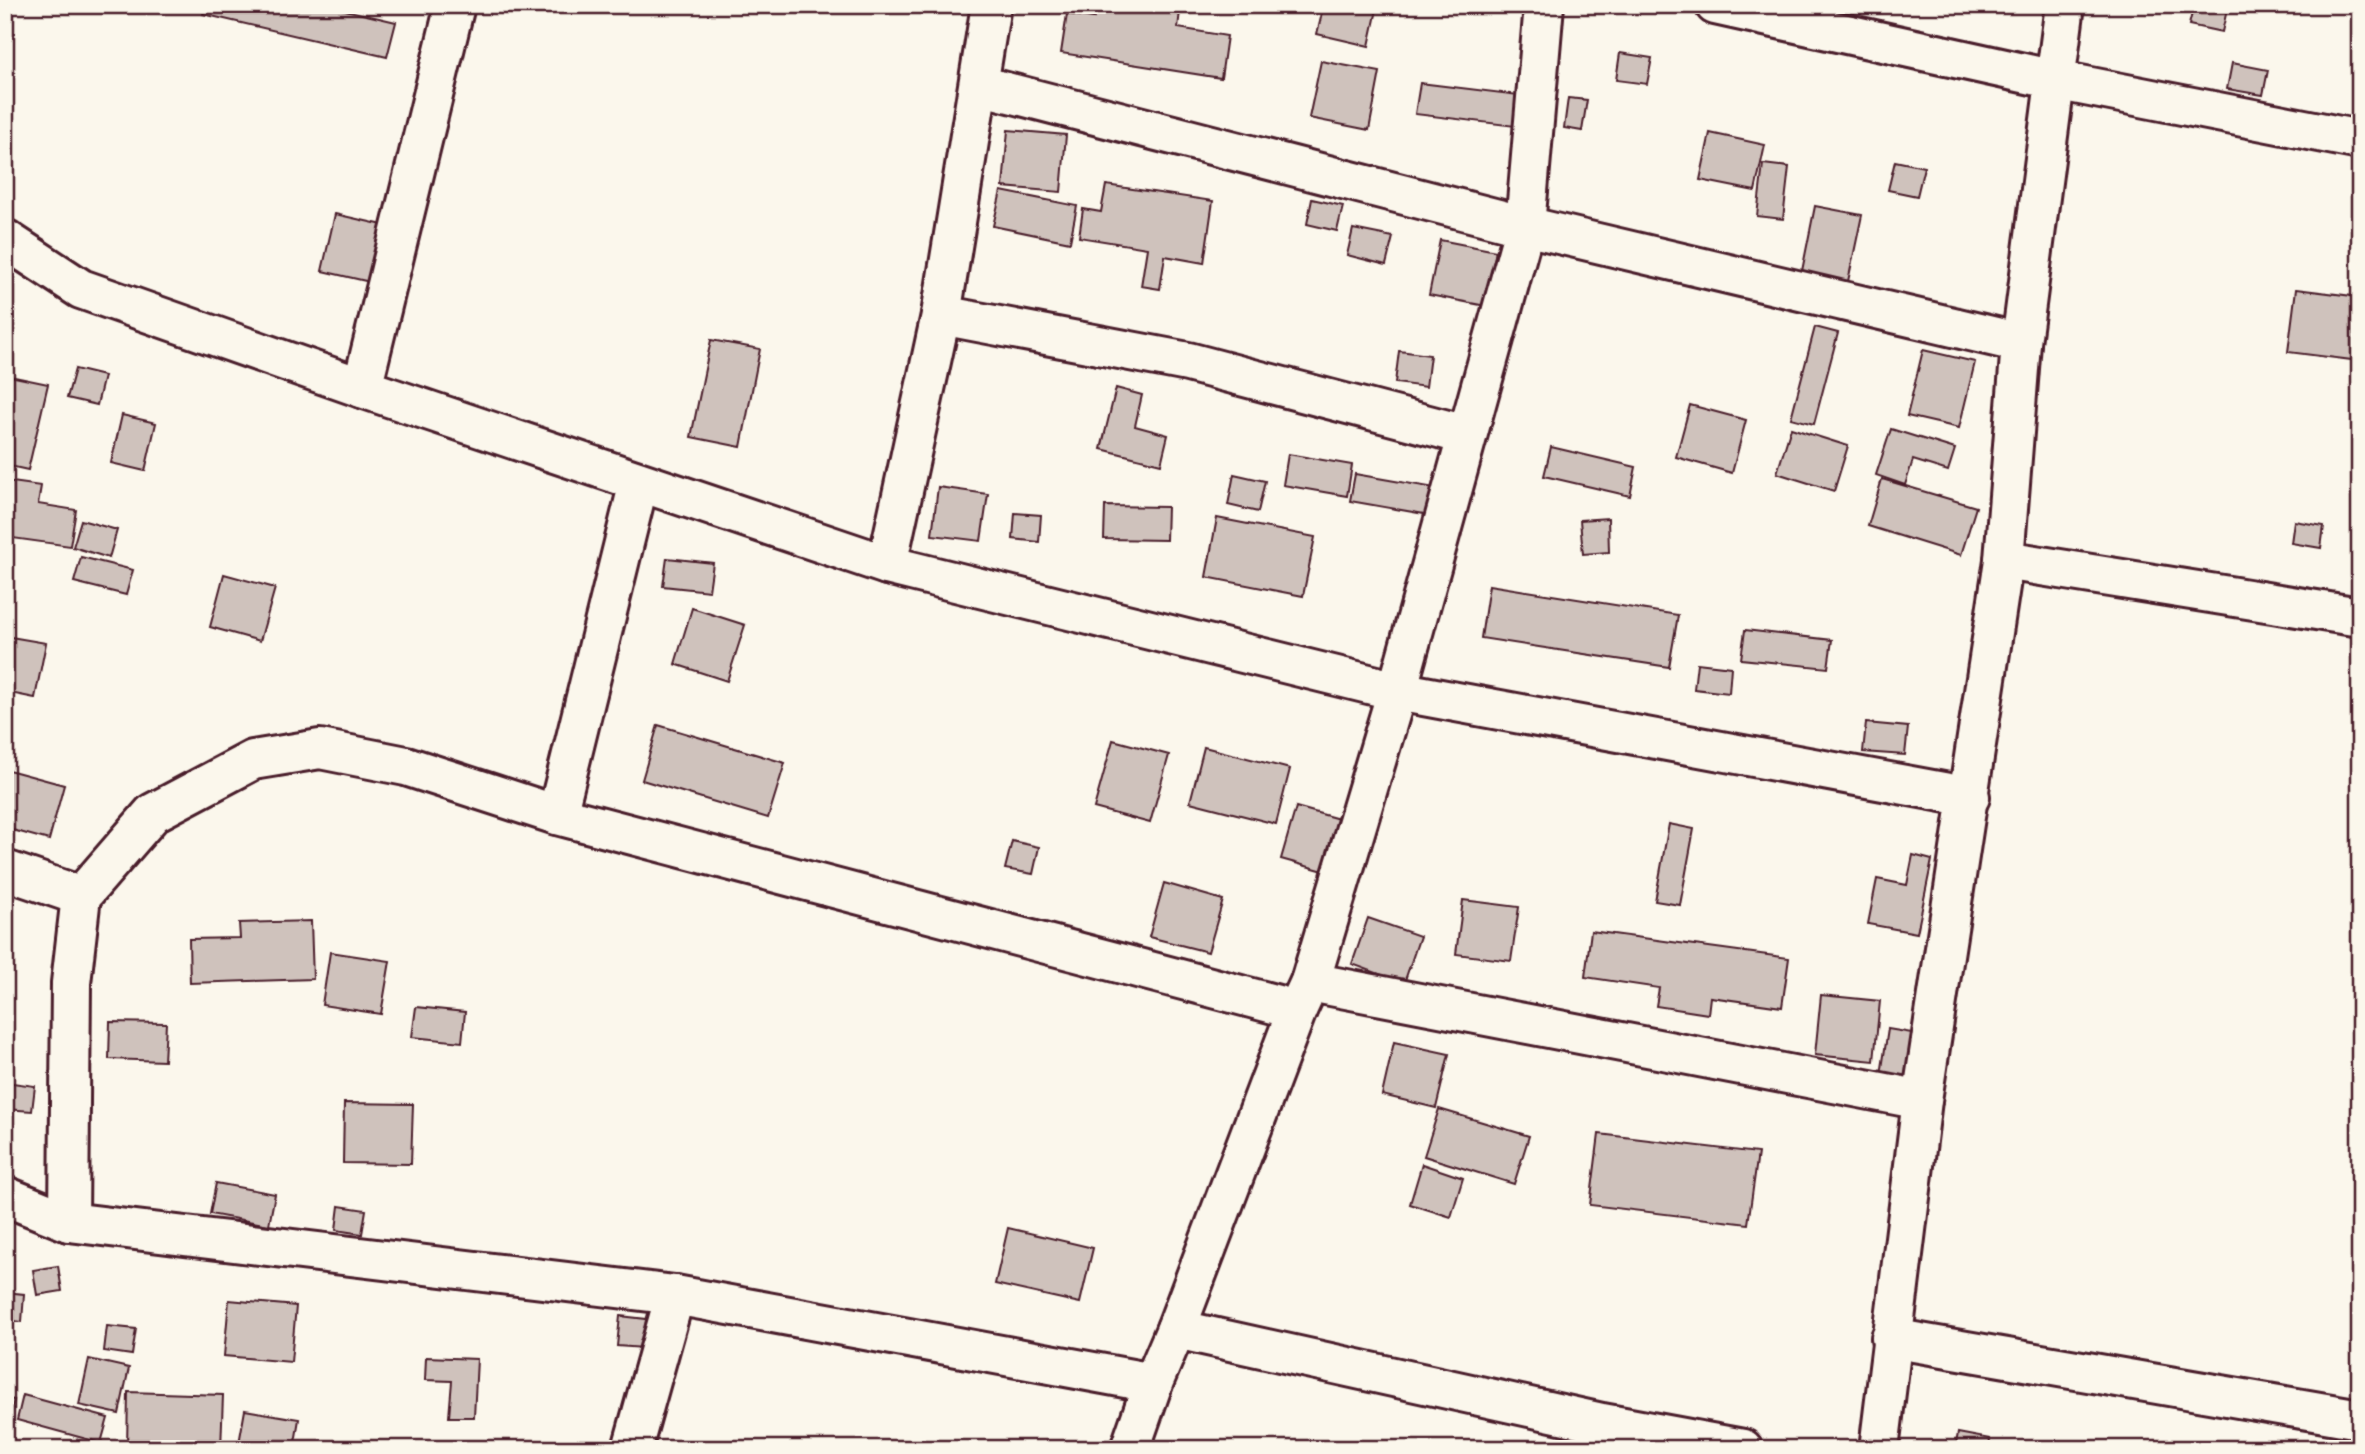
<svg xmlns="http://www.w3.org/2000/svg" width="2365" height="1454" viewBox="0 0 2365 1454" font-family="Mynerve,sans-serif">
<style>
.building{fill:#cfc2bc;stroke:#4a1f2b;stroke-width:2}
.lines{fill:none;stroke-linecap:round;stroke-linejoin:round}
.minor-casing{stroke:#4a1f2b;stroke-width:44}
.minor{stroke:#fbf7ec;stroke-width:38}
</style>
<rect width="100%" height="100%" fill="#fbf7ec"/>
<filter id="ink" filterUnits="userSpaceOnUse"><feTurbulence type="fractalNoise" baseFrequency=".0143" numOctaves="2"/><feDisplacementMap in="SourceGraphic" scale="14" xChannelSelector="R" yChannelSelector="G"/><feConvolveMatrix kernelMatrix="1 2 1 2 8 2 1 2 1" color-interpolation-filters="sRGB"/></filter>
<g filter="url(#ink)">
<g class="building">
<path d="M 205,5 L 324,5 L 396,22 L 387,57 L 203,14 Z"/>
<path d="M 1096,5 L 1144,5 L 1180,11 L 1178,28 L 1227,36 L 1221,78 L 1061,53 L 1067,14 L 1094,18 Z"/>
<path d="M 1324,5 L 1378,5 L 1369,46 L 1317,34 Z"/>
<path d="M 2194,5 L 2228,5 L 2222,32 L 2189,25 Z"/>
<path d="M 2309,5 L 2337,5 L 2337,9 Z"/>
<path d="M 1620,53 L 1652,58 L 1647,84 L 1616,80 Z"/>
<path d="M 1321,61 L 1380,72 L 1369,130 L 1309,118 Z"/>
<path d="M 2232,63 L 2268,70 L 2263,95 L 2227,89 Z"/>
<path d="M 1420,83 L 1519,95 L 1515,126 L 1415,114 Z"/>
<path d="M 1568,98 L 1587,100 L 1582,131 L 1564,128 Z"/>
<path d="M 1008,130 L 1066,135 L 1061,192 L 1003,187 Z"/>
<path d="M 1710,133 L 1765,145 L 1755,191 L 1700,180 Z"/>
<path d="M 1895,161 L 1924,167 L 1917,196 L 1888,190 Z"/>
<path d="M 1763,164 L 1789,167 L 1783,219 L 1757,216 Z"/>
<path d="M 1106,185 L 1213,201 L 1204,263 L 1165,256 L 1160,289 L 1141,286 L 1147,248 L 1079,237 L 1083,209 L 1101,212 Z"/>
<path d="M 1001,191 L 1077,206 L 1070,242 L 993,226 Z"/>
<path d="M 1312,199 L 1343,206 L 1337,231 L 1307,224 Z"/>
<path d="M 1815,206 L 1862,215 L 1847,286 L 1801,276 Z"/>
<path d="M 335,214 L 392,227 L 379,284 L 322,271 Z"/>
<path d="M 1353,229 L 1393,237 L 1386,265 L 1347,255 Z"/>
<path d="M 1440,240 L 1496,251 L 1486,306 L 1429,295 Z"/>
<path d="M 2296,289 L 2360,297 L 2360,361 L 2288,352 Z"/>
<path d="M 1815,327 L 1838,333 L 1814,424 L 1791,418 Z"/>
<path d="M 711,340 L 760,349 L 741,447 L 691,437 Z"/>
<path d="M 1923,350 L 1975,362 L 1959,428 L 1907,416 Z"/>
<path d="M 1399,351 L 1430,355 L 1426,387 L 1395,383 Z"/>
<path d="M 75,369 L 104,376 L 97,405 L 67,398 Z"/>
<path d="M 5,375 L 48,384 L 28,470 L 5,465 Z"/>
<path d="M 1116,388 L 1142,395 L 1135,426 L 1168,435 L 1161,464 L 1101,449 Z"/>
<path d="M 1690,405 L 1746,420 L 1732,473 L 1676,457 Z"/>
<path d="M 122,415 L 156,423 L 145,471 L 111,463 Z"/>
<path d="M 1791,428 L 1848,446 L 1834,491 L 1777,473 Z"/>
<path d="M 1891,429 L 1955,449 L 1948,471 L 1913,460 L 1905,485 L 1876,475 Z"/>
<path d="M 1551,447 L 1636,467 L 1630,496 L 1544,476 Z"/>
<path d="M 1288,454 L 1352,465 L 1347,496 L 1283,485 Z"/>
<path d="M 1234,474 L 1265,481 L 1258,512 L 1228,505 Z"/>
<path d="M 1355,474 L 1435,488 L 1430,515 L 1350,501 Z"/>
<path d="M 1882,479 L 1976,507 L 1961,555 L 1868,526 Z"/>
<path d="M 5,481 L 41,486 L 38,504 L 76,510 L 70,546 L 5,537 Z"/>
<path d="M 938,487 L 988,494 L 981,541 L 932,535 Z"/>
<path d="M 1105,506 L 1167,507 L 1166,540 L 1104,539 Z"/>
<path d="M 1015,513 L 1041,515 L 1039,542 L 1013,539 Z"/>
<path d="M 1217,518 L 1315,537 L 1303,596 L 1206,577 Z"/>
<path d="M 1608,518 L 1609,552 L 1583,554 L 1580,520 Z"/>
<path d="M 81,520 L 117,530 L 109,558 L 73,547 Z"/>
<path d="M 2294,521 L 2324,526 L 2321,548 L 2291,543 Z"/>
<path d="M 81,557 L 133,570 L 126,595 L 74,582 Z"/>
<path d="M 667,558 L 713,563 L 709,591 L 663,586 Z"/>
<path d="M 224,574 L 275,588 L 260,641 L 210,627 Z"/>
<path d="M 1489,585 L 1678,615 L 1669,667 L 1481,638 Z"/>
<path d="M 692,608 L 745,625 L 727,681 L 675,664 Z"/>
<path d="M 1745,630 L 1832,640 L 1828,668 L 1741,659 Z"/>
<path d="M 5,636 L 46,643 L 35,698 L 5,692 Z"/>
<path d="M 1697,663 L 1731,667 L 1729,693 L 1694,689 Z"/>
<path d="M 1866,723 L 1908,727 L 1905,755 L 1863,752 Z"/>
<path d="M 658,725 L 785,763 L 768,818 L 642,780 Z"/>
<path d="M 1113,740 L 1169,755 L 1150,823 L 1094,808 Z"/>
<path d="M 1204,747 L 1290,769 L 1276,824 L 1190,802 Z"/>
<path d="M 5,769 L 64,785 L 49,840 L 5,828 Z"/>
<path d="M 1296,807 L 1346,821 L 1331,873 L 1281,859 Z"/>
<path d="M 1669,824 L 1694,829 L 1680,905 L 1655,901 Z"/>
<path d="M 1012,841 L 1039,847 L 1033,874 L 1005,869 Z"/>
<path d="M 1913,855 L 1932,860 L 1917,933 L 1868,924 L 1877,879 L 1907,885 Z"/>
<path d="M 1164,883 L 1223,900 L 1208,952 L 1149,937 Z"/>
<path d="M 1463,900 L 1519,907 L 1511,961 L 1456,954 Z"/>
<path d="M 1368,918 L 1420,936 L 1404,983 L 1352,964 Z"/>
<path d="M 311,921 L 313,979 L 190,983 L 189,939 L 240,938 L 239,923 Z"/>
<path d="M 1591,931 L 1789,958 L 1782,1007 L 1710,997 L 1708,1014 L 1656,1006 L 1659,988 L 1585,977 Z"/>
<path d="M 330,952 L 390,961 L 381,1014 L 322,1005 Z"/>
<path d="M 1821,995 L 1880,1001 L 1874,1061 L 1815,1055 Z"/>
<path d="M 416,1007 L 465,1012 L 462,1042 L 412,1037 Z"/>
<path d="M 110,1022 L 166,1023 L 164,1061 L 109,1059 Z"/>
<path d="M 1888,1029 L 1924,1035 L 1917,1080 L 1881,1075 Z"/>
<path d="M 1394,1042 L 1449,1054 L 1436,1108 L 1382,1095 Z"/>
<path d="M 5,1082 L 35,1086 L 32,1111 L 5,1109 Z"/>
<path d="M 344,1103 L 413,1104 L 411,1164 L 343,1163 Z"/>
<path d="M 1439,1109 L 1529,1136 L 1514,1184 L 1424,1156 Z"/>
<path d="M 1599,1134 L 1758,1153 L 1748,1224 L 1590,1205 Z"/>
<path d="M 1422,1164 L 1463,1178 L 1451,1217 L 1410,1204 Z"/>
<path d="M 216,1183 L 275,1194 L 269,1225 L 210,1214 Z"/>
<path d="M 339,1206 L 366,1210 L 362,1234 L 336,1230 Z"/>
<path d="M 1008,1228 L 1093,1248 L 1080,1303 L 995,1284 Z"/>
<path d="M 58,1266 L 62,1291 L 37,1295 L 33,1270 Z"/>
<path d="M 5,1292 L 24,1294 L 22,1322 L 5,1320 Z"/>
<path d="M 229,1300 L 296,1306 L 291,1362 L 224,1356 Z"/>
<path d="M 620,1316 L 646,1319 L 644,1348 L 617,1346 Z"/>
<path d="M 107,1326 L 136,1329 L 132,1355 L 104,1351 Z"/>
<path d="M 426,1357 L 477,1359 L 474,1417 L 449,1417 L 452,1381 L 425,1380 Z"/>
<path d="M 89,1359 L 129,1368 L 119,1414 L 79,1405 Z"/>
<path d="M 128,1392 L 223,1395 L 221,1449 L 127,1449 Z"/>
<path d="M 23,1395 L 108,1418 L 101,1443 L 17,1420 Z"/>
<path d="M 5,1398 L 14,1400 L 5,1438 Z"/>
<path d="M 245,1410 L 299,1419 L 294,1449 L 238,1449 Z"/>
<path d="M 1958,1433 L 1990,1439 L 1989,1449 L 1955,1449 Z"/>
<path d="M 732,1442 L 761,1448 L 761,1449 L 730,1449 Z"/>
</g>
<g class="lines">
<g class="minor-casing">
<g id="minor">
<path d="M 1715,5 L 2055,80 L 2360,140"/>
<path d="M 979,85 L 1525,226 L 2021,343"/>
<path d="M 5,239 L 81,289 L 362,388 L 887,565 L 1397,691 L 1970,797"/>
<path d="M 941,315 L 1188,362 L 1466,435"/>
<path d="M 362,388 L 455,5"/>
<path d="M 2004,560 L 2021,343 L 2065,5"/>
<path d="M 887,565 L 941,315 L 991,5"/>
<path d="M 557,815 L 639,482"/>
<path d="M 5,870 L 81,896"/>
<path d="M 1310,982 L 1922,1100"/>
<path d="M 5,1196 L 69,1222 L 675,1295 L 1153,1383"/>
<path d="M 69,1222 L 71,983 L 81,896 L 153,813 L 253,760 L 320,749 L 406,766 L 557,815 L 1297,1010"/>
<path d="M 1176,1329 L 1602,1423 L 1743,1449"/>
<path d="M 1891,1338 L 2360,1419"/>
<path d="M 632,1449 L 675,1295"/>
<path d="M 1130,1449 L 1153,1383 L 1176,1329 L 1297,1010 L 1310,982 L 1397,691 L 1525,226 L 1544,5"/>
<path d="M 1879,1449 L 1922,1100 L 2004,560 L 2360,617"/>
</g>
</g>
<use href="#minor" class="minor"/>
</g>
</g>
<rect width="2365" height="1454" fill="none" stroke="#fbf7ec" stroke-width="28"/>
<rect x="14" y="14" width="2337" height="1426" fill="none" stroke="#4a1f2b" stroke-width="2.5" filter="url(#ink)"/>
</svg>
